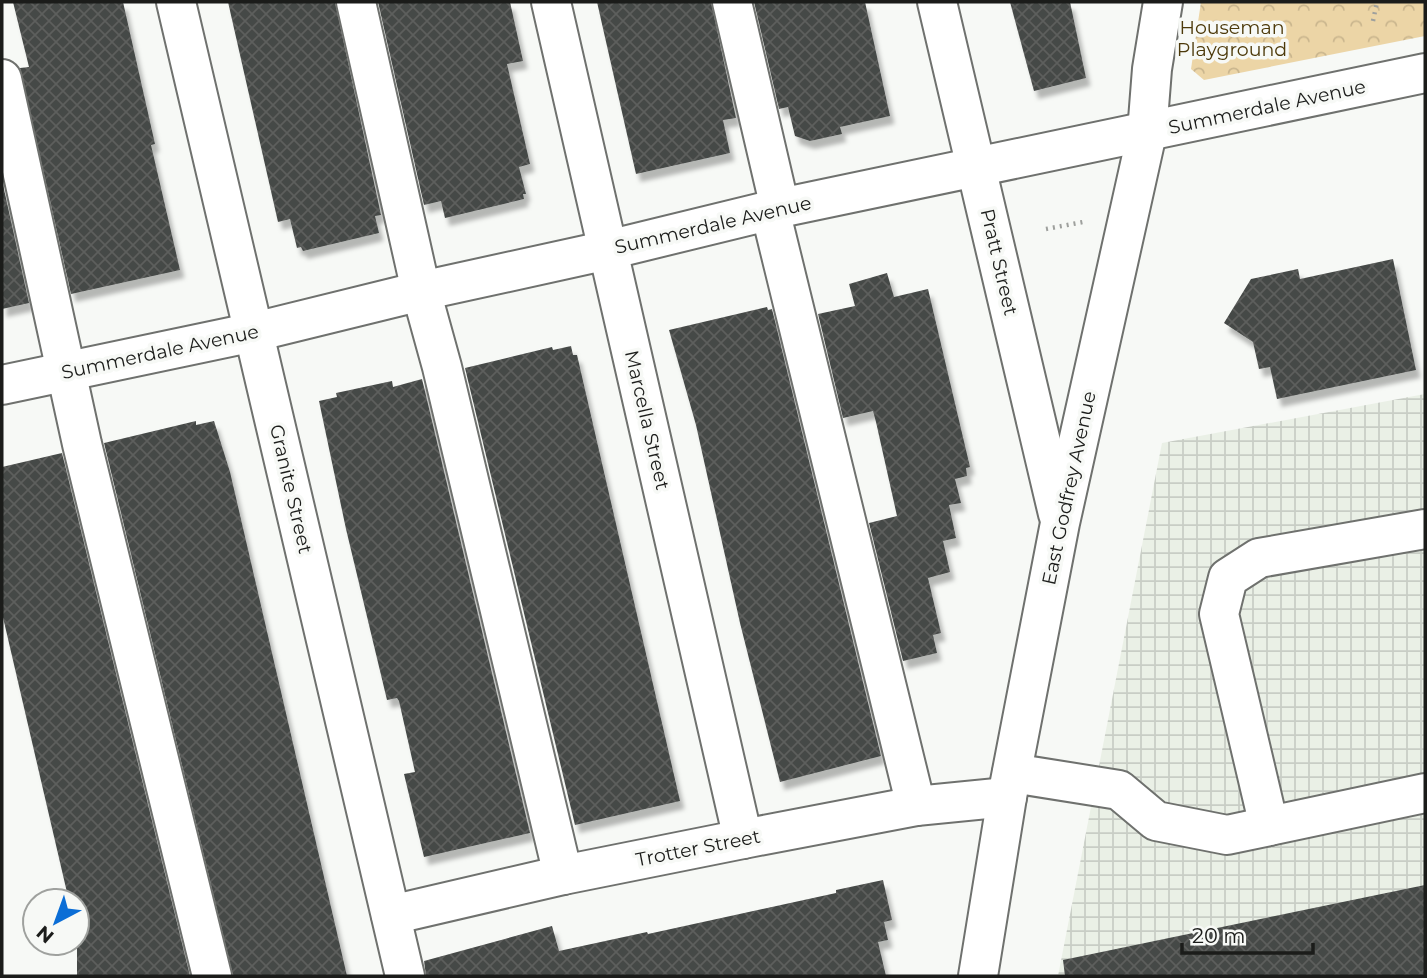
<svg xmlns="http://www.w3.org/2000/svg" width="1427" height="978" viewBox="0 0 1427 978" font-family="Montserrat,sans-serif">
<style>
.industrial{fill:url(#industrial-grid)}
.park{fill:url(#park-crowns)}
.building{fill:url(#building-cross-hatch);filter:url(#shadow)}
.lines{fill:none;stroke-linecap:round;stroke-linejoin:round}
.minor-casing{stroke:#6f716e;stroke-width:42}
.major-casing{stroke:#6f716e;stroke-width:42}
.path{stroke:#9ea09d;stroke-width:4.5;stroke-dasharray:2 5;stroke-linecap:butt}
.minor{stroke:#fff;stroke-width:38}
.major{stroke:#fff;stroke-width:38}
.labels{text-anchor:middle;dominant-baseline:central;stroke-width:7;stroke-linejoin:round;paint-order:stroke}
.park-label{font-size:19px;fill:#4c390a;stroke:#f7f9f6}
.street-label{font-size:19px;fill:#1b1c1a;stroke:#f7f9f6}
</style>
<defs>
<pattern id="industrial-grid" width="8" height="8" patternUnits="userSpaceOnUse" patternTransform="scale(1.75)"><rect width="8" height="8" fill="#eaf0e6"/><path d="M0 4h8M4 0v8" fill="none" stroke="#c8cdc5"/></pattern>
<pattern id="park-crowns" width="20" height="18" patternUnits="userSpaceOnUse" patternTransform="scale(1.75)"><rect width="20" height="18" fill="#ecd5a6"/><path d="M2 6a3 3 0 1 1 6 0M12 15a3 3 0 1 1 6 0" fill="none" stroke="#cab68e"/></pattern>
<pattern id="building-cross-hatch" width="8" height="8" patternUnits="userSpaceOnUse" patternTransform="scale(1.75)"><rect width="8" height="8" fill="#454846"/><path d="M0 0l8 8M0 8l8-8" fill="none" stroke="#5d5f5d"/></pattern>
<filter id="shadow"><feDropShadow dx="4.5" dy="8" stdDeviation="2" flood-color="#0004"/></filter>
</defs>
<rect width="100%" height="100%" fill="#f7f9f6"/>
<path class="industrial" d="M 1425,394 L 1425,976 L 1058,976 L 1162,443 Z"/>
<path class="park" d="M 1201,2 L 1425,2 L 1425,36 L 1204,80 L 1191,69 Z"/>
<g class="building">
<path d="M 13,2 L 123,2 L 155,144 L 151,145 L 180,270 L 71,294 L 20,68 L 29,67 Z"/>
<path d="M 228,2 L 335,2 L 381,215 L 375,216 L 379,233 L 303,251 L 301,247 L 297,248 L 290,219 L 278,222 Z"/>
<path d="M 378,2 L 510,2 L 523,61 L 507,64 L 530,164 L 519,167 L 526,194 L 523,194 L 524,199 L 445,218 L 441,201 L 424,205 Z"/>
<path d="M 597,2 L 711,2 L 736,118 L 723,120 L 730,153 L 636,174 Z"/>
<path d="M 754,2 L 865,2 L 890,116 L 840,127 L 842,134 L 810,141 L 795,136 L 788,107 L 779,109 Z"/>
<path d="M 1010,2 L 1070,2 L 1086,78 L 1034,91 Z"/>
<path d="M 2,180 L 29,303 L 2,309 Z"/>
<path d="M 1393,259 L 1416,370 L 1277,399 L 1270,367 L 1259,369 L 1253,342 L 1224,323 L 1251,279 L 1298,269 L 1300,279 Z"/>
<path d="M 887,273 L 894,297 L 928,289 L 970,467 L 966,468 L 967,476 L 955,479 L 961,503 L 949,505 L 956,538 L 943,541 L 950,572 L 928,578 L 941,633 L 933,635 L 937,653 L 903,661 L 869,523 L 897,516 L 876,422 L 873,411 L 843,418 L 818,314 L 855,306 L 849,284 Z"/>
<path d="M 767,307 L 768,310 L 772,309 L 881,756 L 780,782 L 740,623 L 696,425 L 669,330 Z"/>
<path d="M 571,346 L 573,355 L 577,355 L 680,801 L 575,825 L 465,368 L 552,347 L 553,350 Z"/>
<path d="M 422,379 L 530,833 L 424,857 L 404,774 L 415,772 L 399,701 L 397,698 L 387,700 L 346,529 L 319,401 L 337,397 L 336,393 L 392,381 L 393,387 Z"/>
<path d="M 196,421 L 196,425 L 214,421 L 230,472 L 347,976 L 233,976 L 104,443 Z"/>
<path d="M 62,453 L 190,976 L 77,976 L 77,901 L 69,901 L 2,613 L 2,467 Z"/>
<path d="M 883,880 L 892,920 L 884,922 L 888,940 L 878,942 L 886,976 L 426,976 L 424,961 L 552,926 L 559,951 L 647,932 L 648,934 L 836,893 L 836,890 Z"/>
<path d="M 1425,885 L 1425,976 L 1065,976 L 1063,960 Z"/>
</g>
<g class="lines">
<g class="minor-casing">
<g id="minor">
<path d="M 176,2 L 405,976"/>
<path d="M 356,2 L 421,291 L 442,367 L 563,875"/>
<path d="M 551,2 L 743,839"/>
<path d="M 732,2 L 780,208"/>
<path d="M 937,2 L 1058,514"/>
<path d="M 2,79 L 82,444 L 212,976"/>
<path d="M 770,210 L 916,806"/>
<path d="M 1012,773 L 1119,790 L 1156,821 L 1227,835 L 1425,793"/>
<path d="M 1269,826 L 1219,614 L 1228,578 L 1259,558 L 1425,529"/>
<path d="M 391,915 L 563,875 L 743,839 L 916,806 L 1007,797"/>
<path d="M 978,976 L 1007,797 L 1060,523 L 1147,133 L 1152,69 L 1163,2"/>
</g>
</g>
<g class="major-casing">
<path id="major" d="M 2,385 L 254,332 L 421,291 L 608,250 L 780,208 L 1425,73"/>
</g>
<g class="path">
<path d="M 1373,21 L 1377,2"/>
<path d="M 1046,229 L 1083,222"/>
</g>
<use href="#minor" class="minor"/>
<use href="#major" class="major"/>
</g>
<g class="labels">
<g class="park-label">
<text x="1232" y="27">Houseman<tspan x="1232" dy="22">Playground</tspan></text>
</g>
<g class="street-label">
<text transform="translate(1267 107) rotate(-12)">Summerdale Avenue</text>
<text transform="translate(713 225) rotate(-13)">Summerdale Avenue</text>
<text transform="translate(999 262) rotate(77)">Pratt Street</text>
<text transform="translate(160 352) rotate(-12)">Summerdale Avenue</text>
<text transform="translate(647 420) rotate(77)">Marcella Street</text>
<text transform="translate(1069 488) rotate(-78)">East Godfrey Avenue</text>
<text transform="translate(291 489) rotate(77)">Granite Street</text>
<text transform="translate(698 848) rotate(-11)">Trotter Street</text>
</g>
</g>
<rect width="1427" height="978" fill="none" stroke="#1b1c1a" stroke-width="7"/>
<g transform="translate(56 922) rotate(221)"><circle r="33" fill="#f7f9f6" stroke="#9fa19e" stroke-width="2"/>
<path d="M0-5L12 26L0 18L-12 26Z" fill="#0b6ed6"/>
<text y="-10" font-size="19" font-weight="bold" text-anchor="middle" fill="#1b1c1a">N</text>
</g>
<path d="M1182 943v10h131v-10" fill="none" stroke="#1b1c1a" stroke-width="3.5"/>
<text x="1192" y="943" font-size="21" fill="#1b1c1a" stroke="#f7f9f6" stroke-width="5" paint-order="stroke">20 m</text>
</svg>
